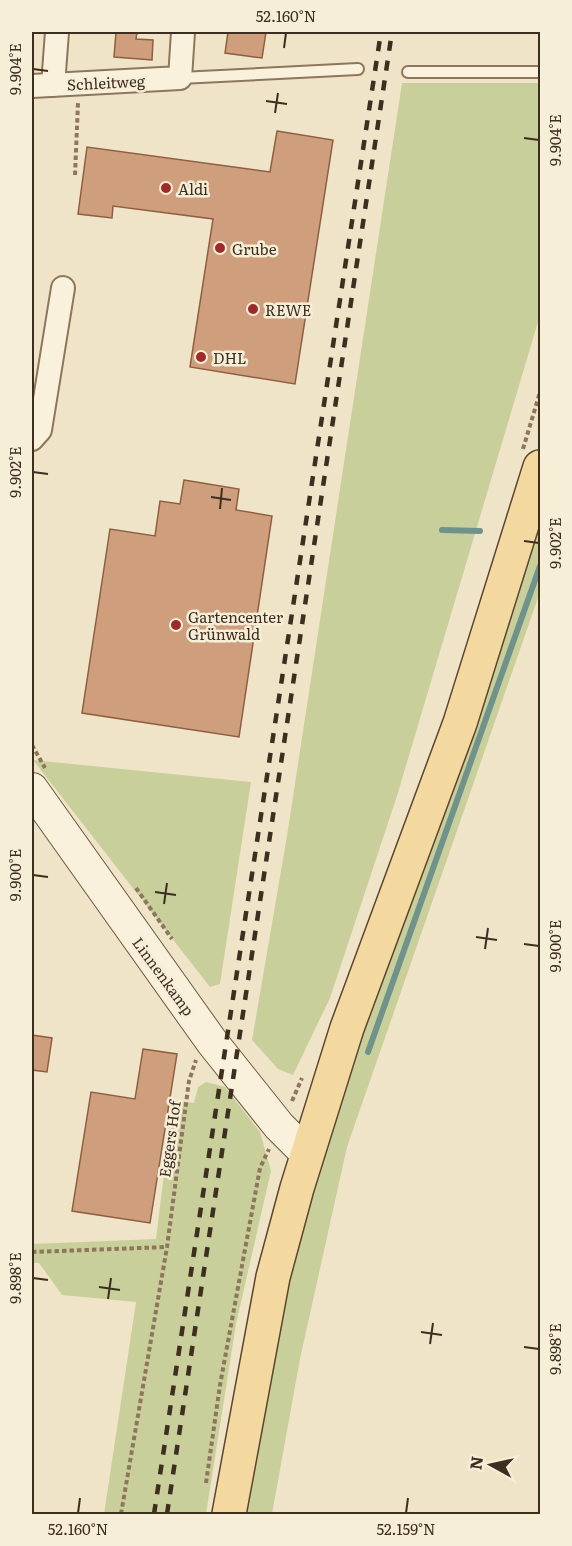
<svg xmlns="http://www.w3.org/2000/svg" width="572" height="1546" viewBox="0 0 572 1546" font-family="Literata,serif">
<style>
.green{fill:#c9cf9b}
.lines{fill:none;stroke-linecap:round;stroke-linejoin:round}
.stream{stroke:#6f938a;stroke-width:6}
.building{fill:#cf9f7d;stroke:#8d5f41;stroke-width:1.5}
.lane-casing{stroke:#8d765c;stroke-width:14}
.street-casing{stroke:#8d765c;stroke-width:26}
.secondary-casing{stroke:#6f573f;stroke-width:34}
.primary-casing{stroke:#5b4430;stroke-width:36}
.path{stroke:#8d765c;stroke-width:4;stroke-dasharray:4.5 3;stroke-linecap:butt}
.lane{stroke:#faf1dc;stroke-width:10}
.street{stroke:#faf1dc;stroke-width:22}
.secondary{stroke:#faf1dc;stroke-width:32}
.primary{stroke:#f3d9a0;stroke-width:33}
.rail{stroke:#3d2e20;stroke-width:4.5;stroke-dasharray:10 10;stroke-linecap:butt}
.ticks{fill:none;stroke:#3d2e20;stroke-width:2}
.poi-dot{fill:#9e2a2b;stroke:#f7eed8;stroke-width:2}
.labels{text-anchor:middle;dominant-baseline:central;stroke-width:5;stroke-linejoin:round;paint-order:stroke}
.street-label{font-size:15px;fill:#3d2e20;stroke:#f7eed8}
.poi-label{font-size:15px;fill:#3d2e20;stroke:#f7eed8;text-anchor:start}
.neatline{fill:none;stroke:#3d2e20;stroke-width:2}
.ticks-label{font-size:15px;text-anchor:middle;fill:#3d2e20}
</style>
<rect width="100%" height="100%" fill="#f0e4c8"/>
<g class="green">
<path d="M 402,83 L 540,83 L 540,315 L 397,796 L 330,998 L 293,1075 L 278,1069 L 252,1040 L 287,836 Z"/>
<path d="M 540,493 L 540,592 L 347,1147 L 300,1359 L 272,1514 L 247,1514 L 284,1301 L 322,1144 Z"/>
<path d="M 33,760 L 251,782 L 220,984 L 210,987 Z"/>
<path d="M 206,1082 L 225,1087 L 260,1132 L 271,1171 L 236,1324 L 206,1514 L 104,1514 L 136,1302 L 62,1295 L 39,1263 L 32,1263 L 32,1244 L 156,1239 L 173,1100 L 194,1103 L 198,1087 Z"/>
</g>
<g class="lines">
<g class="stream">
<path d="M 442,530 L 480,531"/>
<path d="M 368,1052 L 540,566"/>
</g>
</g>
<g class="building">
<path d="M 116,32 L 137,32 L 136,39 L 153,40 L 152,60 L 114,57 Z"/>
<path d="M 228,32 L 266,32 L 262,58 L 225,53 Z"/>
<path d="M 277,131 L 333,140 L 295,384 L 190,367 L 213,219 L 113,206 L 112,218 L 78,214 L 87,147 L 270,172 Z"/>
<path d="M 184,480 L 239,489 L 236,510 L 272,516 L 239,737 L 82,713 L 110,529 L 155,536 L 160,501 L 180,504 Z"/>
<path d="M 32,1035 L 52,1038 L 47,1072 L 32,1070 Z"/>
<path d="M 143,1049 L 177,1054 L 150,1223 L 72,1211 L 91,1092 L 135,1099 Z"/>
</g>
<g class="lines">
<g class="lane-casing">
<g id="lane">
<path d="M 408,72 L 540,72"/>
<path d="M 180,78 L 358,69"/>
</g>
</g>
<g class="street-casing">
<g id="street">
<path d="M 53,85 L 57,32"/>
<path d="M 32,86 L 180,78 L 183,32"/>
<path d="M 32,439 L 40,430 L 63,288"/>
</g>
</g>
<g class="secondary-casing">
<path id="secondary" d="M 32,789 L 212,1042 L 279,1126 L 307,1154"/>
</g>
<g class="primary-casing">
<path id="primary" d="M 229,1514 L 273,1277 L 297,1188 L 347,1028 L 460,723 L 540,467"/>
</g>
<g class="path">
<path d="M 75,175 L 78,103"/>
<path d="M 523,449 L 540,392"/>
<path d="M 32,745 L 45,768"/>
<path d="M 136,888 L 172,939"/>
<path d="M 292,1101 L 302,1078"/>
<path d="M 32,1252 L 167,1247"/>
<path d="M 206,1483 L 220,1385 L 260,1168 L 269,1149"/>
<path d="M 121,1514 L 167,1247 L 189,1081 L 196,1060"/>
</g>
<use href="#lane" class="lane"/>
<use href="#street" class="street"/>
<use href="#secondary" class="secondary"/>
<use href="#primary" class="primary"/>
<g class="rail">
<path d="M 154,1514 L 381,32"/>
<path d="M 167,1514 L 392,32"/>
</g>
</g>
<path class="ticks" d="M 284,48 L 286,33M 33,69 L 48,71M 266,101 L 287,104M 275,113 L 278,93M 524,138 L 539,140M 33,472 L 48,474M 211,497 L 231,500M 220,509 L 222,488M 524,541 L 539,543M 33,875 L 48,877M 155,892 L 176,895M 164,904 L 167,883M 476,937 L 497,940M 524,944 L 539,946M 485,949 L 488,928M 33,1278 L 48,1280M 99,1287 L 120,1290M 108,1299 L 111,1278M 421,1332 L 442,1335M 430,1344 L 433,1323M 524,1347 L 539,1349M 78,1513 L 80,1498M 406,1513 L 408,1498"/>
<g class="poi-dot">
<circle cx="166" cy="188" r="6"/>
<circle cx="220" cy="248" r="6"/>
<circle cx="253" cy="309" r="6"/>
<circle cx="201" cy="357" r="6"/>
<circle cx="176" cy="625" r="6"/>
</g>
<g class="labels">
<g class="street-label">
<text transform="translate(106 82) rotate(-3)">Schleitweg</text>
<text transform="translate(164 976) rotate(54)">Linnenkamp</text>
<text transform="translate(169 1139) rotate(-82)">Eggers Hof</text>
</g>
<g class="poi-label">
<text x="178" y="188">Aldi</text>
<text x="232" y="248">Grube</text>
<text x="265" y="309">REWE</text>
<text x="213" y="357">DHL</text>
<text x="188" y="616">Gartencenter<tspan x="188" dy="17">Grünwald</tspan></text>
</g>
</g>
<rect width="572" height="1546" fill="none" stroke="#f7eed8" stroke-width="66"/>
<g transform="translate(491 1465) rotate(278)" stroke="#f7eed8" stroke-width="4.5" paint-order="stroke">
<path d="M0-4.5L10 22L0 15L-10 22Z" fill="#3d2e20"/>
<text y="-9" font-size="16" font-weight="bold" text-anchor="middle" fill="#3d2e20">N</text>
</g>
<rect x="33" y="33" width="506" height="1480" class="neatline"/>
<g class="ticks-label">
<text x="286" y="22">52.160°N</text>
<text transform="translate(16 69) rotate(-90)" y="5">9.904°E</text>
<text transform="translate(556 140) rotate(-90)" y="5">9.904°E</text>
<text transform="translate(16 472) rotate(-90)" y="5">9.902°E</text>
<text transform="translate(556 543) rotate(-90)" y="5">9.902°E</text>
<text transform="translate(16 875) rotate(-90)" y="5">9.900°E</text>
<text transform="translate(556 946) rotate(-90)" y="5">9.900°E</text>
<text transform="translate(16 1278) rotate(-90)" y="5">9.898°E</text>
<text transform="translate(556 1349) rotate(-90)" y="5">9.898°E</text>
<text x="78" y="1535">52.160°N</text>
<text x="406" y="1535">52.159°N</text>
</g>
</svg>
